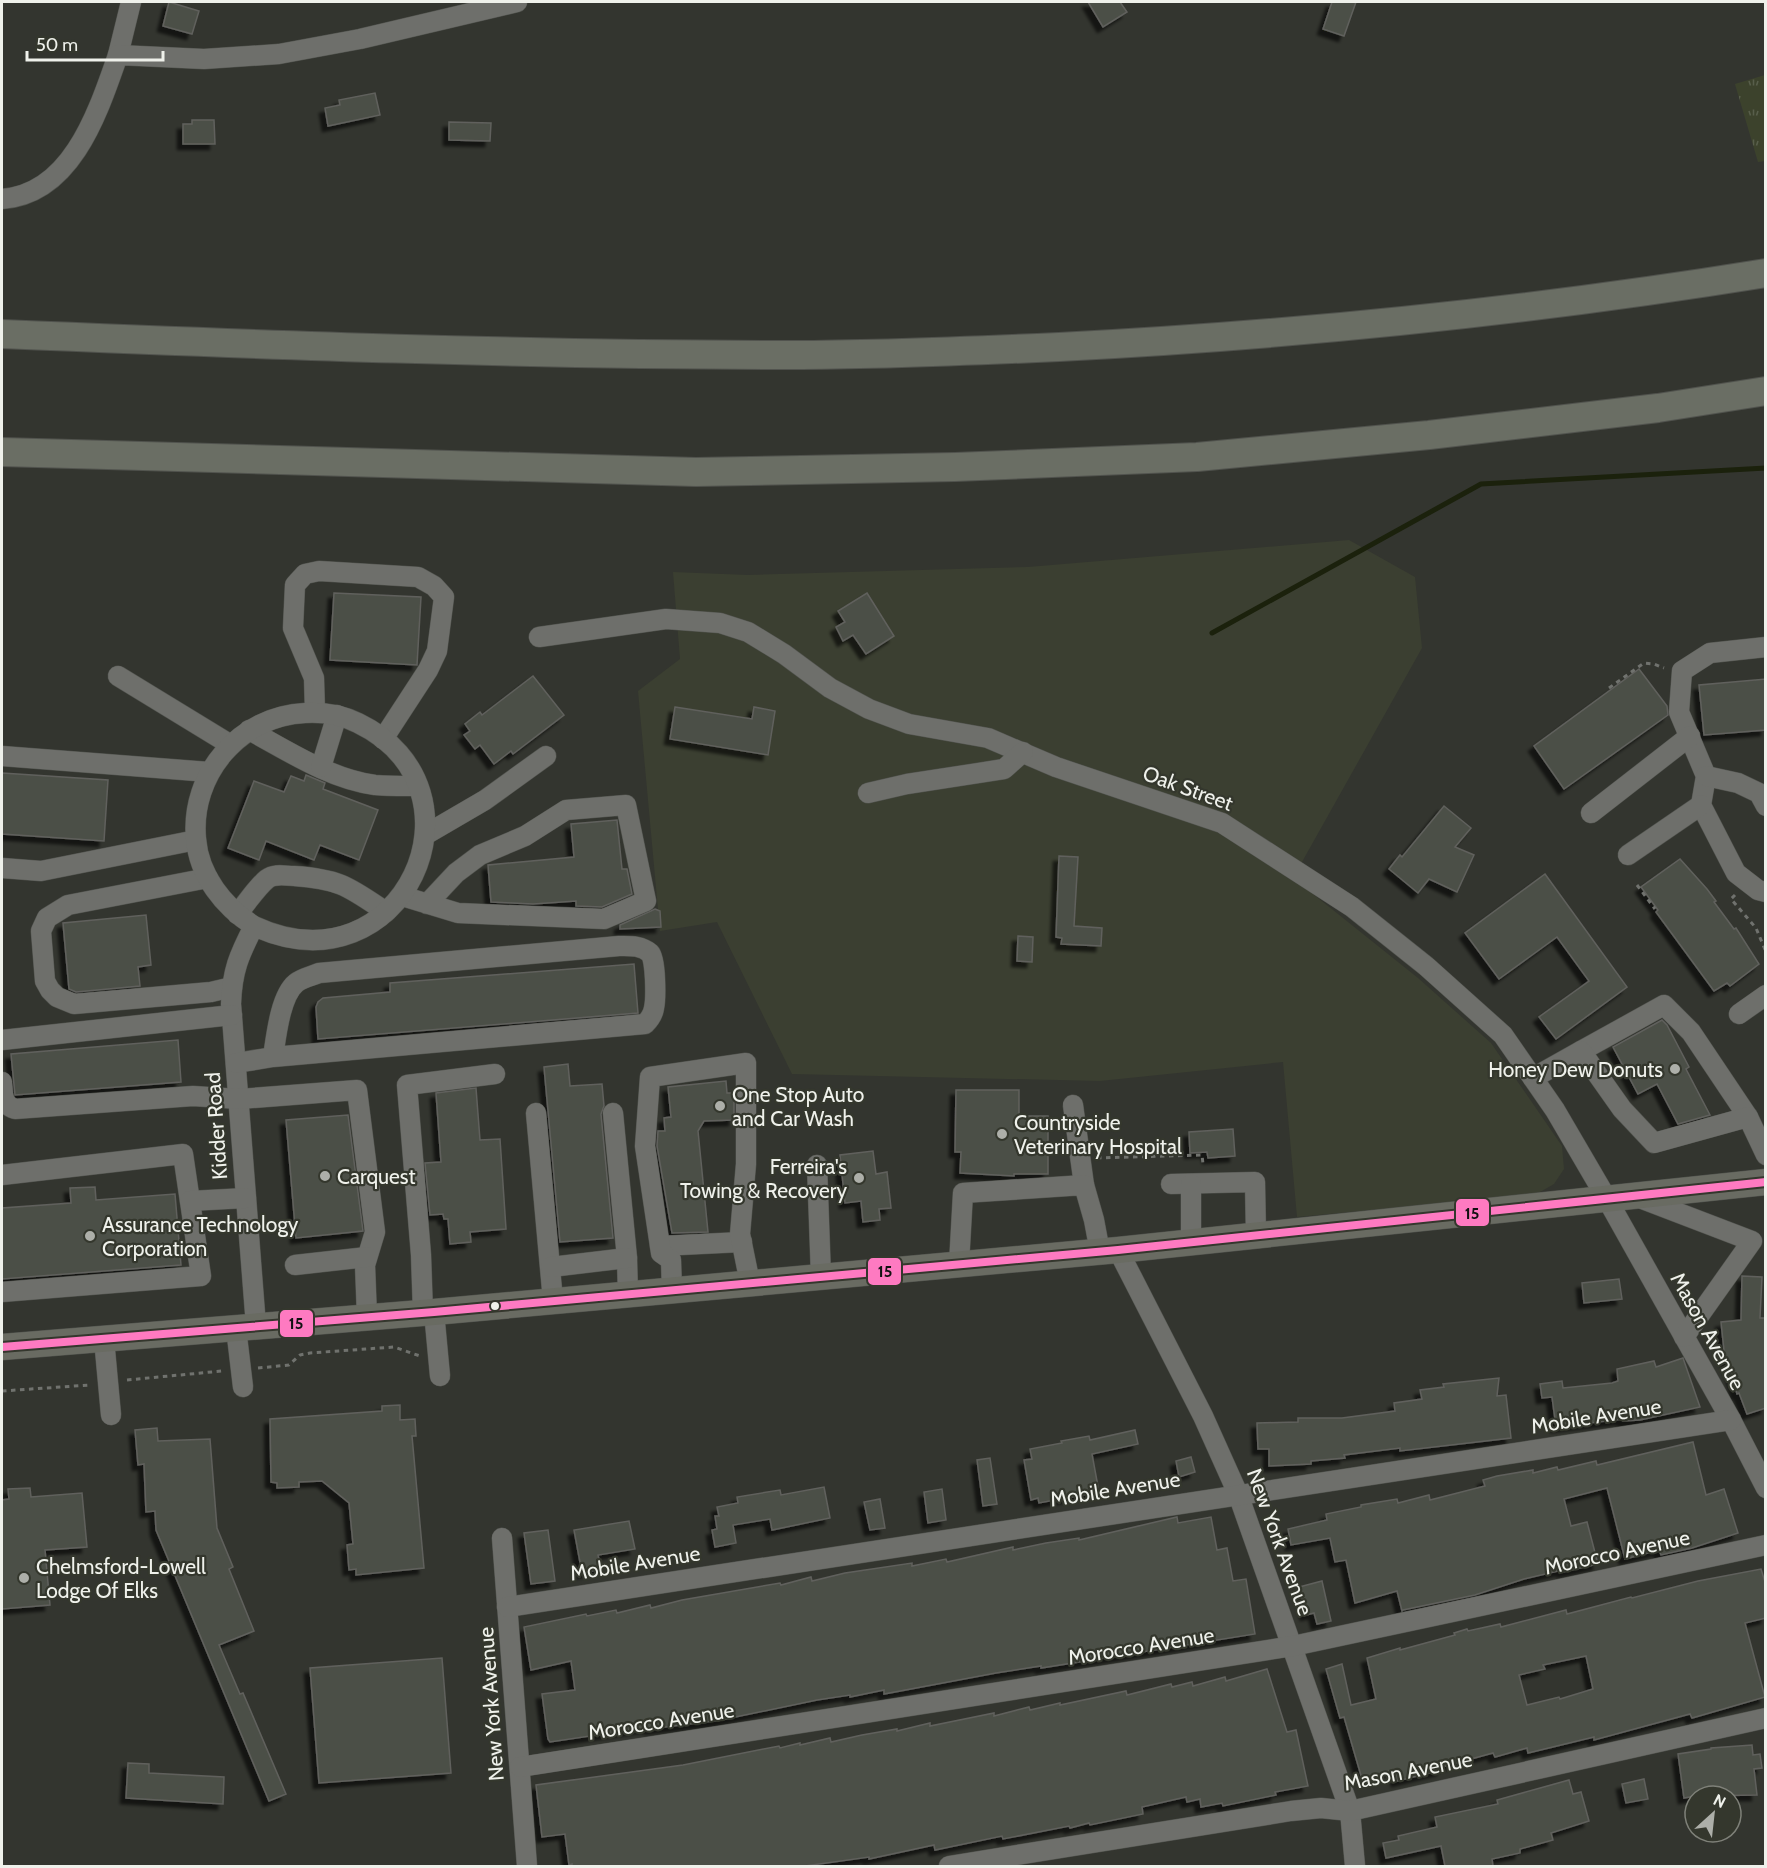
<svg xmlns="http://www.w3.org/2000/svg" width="1767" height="1868" viewBox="0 0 1767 1868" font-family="Cabin,sans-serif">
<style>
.built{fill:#3b3f31}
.grass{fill:url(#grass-tufts)}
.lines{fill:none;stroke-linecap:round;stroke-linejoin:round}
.stream{stroke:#1b210c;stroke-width:5}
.building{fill:#4c4f47;stroke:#60615d;stroke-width:1.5;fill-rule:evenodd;filter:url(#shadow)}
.minor-casing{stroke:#51534e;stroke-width:21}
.major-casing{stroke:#51534e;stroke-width:27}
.highway-casing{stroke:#51534e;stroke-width:30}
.path{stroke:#70726e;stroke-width:3;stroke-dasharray:4.5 4.5;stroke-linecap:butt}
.minor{stroke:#6e6f6b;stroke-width:20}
.major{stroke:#696b62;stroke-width:26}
.highway{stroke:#6a6e64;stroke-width:28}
.bus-1-casing{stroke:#34372d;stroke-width:12}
.bus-1{stroke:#fe7ac1;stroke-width:8}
.poi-dot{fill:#adafa9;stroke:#34372d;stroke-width:2}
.bus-dot{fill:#eff1eb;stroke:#34372d;stroke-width:2}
.labels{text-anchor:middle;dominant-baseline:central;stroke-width:4.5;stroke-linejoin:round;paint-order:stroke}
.street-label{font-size:21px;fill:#eff1eb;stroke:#34372d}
.poi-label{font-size:21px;fill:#eff1eb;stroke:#34372d;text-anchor:start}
.line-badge{stroke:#34372d;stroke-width:2}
.pale-badge-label{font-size:16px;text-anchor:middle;font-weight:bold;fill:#111}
</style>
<defs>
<pattern id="grass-tufts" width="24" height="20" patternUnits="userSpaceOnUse" patternTransform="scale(1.5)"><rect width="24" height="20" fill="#3c422c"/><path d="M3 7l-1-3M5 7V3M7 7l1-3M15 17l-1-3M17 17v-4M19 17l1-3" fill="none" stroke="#585e4b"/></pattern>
<filter id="shadow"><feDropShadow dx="-5.5" dy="5.5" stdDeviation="1.5" flood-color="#0009"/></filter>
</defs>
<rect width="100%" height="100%" fill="#33352f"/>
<path class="built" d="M 1349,540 L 1415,577 L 1422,648 L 1293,878 L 1418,978 L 1491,1043 L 1562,1146 L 1564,1169 L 1554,1184 L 1535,1195 L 1297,1217 L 1283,1062 L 1100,1081 L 792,1074 L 717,922 L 660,931 L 638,691 L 680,659 L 673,572 L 748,575 L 1028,567 Z"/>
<path class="grass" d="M 1765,75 L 1765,161 L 1758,162 L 1735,84 Z"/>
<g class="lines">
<path class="stream" d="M 1212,633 L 1481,484 L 1766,468"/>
</g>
<g class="building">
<path d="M 169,2 L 199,11 L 192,34 L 163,26 Z"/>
<path d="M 1088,2 L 1120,2 L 1127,12 L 1103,27 Z"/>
<path d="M 1332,2 L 1356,2 L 1344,36 L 1323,29 Z"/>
<path d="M 375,93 L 380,115 L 328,126 L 325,108 L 340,105 L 339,100 Z"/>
<path d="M 192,120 L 214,120 L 215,144 L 183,144 L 183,124 L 192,124 Z"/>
<path d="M 449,122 L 491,123 L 490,141 L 449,140 Z"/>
<path d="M 334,593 L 421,597 L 417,665 L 330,660 Z"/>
<path d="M 867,593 L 894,636 L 866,654 L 853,635 L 843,641 L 836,627 L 845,622 L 838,611 Z"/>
<path d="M 1639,669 L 1667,706 L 1668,715 L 1564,789 L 1534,746 Z"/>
<path d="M 533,676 L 564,715 L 513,754 L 511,751 L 494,764 L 480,745 L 475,749 L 464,735 L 470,731 L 465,724 L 480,712 L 482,715 Z"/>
<path d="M 1766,679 L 1766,730 L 1704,735 L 1699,685 Z"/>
<path d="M 675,707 L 752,719 L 754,707 L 775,711 L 768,755 L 670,739 Z"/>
<path d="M 2,773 L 108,780 L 104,841 L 2,834 Z"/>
<path d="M 306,775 L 325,783 L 323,789 L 378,810 L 359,860 L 320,845 L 314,860 L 266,841 L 259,860 L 228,848 L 254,781 L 284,792 L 291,776 L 304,781 Z"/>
<path d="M 1444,806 L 1471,828 L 1455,847 L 1474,855 L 1457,892 L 1429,879 L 1418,893 L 1389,869 L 1400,855 L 1402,857 Z"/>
<path d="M 617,820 L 622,869 L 627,869 L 632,894 L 602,907 L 576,906 L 576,901 L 533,904 L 491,902 L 488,865 L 574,857 L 571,824 Z"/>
<path d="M 1059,856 L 1078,857 L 1074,926 L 1102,928 L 1101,946 L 1061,944 L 1062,938 L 1056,937 Z"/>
<path d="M 1680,859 L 1707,889 L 1716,901 L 1714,902 L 1734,929 L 1736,928 L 1759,964 L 1730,986 L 1727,983 L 1714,991 L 1656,912 L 1658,910 L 1641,887 Z"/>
<path d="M 1545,874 L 1627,987 L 1556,1039 L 1539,1017 L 1589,981 L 1557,937 L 1499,979 L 1465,933 Z"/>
<path d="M 655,909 L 660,911 L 661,927 L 620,929 L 620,925 Z"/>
<path d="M 146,915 L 151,965 L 138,967 L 140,986 L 76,992 L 69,989 L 63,923 Z"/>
<path d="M 1018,936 L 1033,937 L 1032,962 L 1017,961 Z"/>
<path d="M 634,964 L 638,1013 L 318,1039 L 316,1007 L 318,1002 L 323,998 L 390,992 L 390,983 Z"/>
<path d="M 1662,1020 L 1667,1025 L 1689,1067 L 1686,1069 L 1710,1115 L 1678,1124 L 1657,1084 L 1638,1094 L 1613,1047 Z"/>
<path d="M 178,1040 L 181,1082 L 15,1095 L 11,1054 Z"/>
<path d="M 568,1064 L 570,1086 L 602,1084 L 604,1106 L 601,1114 L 613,1238 L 560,1242 L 544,1067 Z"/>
<path d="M 726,1081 L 727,1093 L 734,1093 L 734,1120 L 704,1121 L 698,1131 L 708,1232 L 672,1233 L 657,1146 L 658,1131 L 665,1131 L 664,1118 L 671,1117 L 668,1087 Z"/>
<path d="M 476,1088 L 480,1140 L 500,1139 L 506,1229 L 470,1232 L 471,1242 L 450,1244 L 448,1219 L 444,1219 L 443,1214 L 430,1215 L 425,1163 L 441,1162 L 436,1093 Z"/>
<path d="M 956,1090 L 1019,1090 L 1019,1116 L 1048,1116 L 1048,1174 L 1014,1174 L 1014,1176 L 960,1173 L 961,1152 L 955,1152 Z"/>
<path d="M 348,1115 L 363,1231 L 296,1238 L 286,1120 Z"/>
<path d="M 1233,1129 L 1235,1156 L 1208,1158 L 1207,1152 L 1190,1153 L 1189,1132 Z"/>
<path d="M 873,1151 L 876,1174 L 887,1172 L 891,1208 L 879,1209 L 880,1220 L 863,1222 L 861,1201 L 845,1203 L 840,1155 Z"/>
<path d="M 95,1187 L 96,1200 L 175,1194 L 181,1265 L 2,1279 L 2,1208 L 71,1203 L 70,1188 Z"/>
<path d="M 1742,1276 L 1762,1277 L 1760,1318 L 1766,1318 L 1766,1408 L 1747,1414 L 1739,1393 L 1737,1394 L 1727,1360 L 1725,1360 L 1721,1322 L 1741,1320 Z"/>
<path d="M 1619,1279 L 1622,1299 L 1584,1303 L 1582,1283 Z"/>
<path d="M 1683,1358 L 1700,1407 L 1640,1420 L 1623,1421 L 1623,1419 L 1556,1427 L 1552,1397 L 1542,1398 L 1540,1384 L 1562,1381 L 1563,1388 L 1612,1383 L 1618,1381 L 1617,1369 L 1654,1361 L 1656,1367 Z"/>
<path d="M 1499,1378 L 1497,1396 L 1506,1395 L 1511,1438 L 1400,1451 L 1400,1448 L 1344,1455 L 1345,1458 L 1311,1461 L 1311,1464 L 1269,1466 L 1269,1449 L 1258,1449 L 1257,1423 L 1298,1422 L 1298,1418 L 1342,1418 L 1395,1411 L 1394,1403 L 1422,1399 L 1420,1390 L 1444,1387 L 1443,1384 Z"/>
<path d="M 400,1405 L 400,1420 L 415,1419 L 416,1436 L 412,1436 L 424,1568 L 356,1575 L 356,1569 L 349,1570 L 347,1545 L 353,1544 L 349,1503 L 322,1481 L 299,1482 L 299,1487 L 277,1488 L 277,1483 L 271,1482 L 270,1419 L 382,1411 L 382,1406 Z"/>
<path d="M 157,1428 L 158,1441 L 210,1439 L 217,1528 L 233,1567 L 229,1569 L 254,1631 L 219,1645 L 240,1694 L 243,1693 L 286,1794 L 269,1801 L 156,1530 L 155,1511 L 146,1512 L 144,1464 L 138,1465 L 135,1430 Z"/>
<path d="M 1135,1430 L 1138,1444 L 1092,1454 L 1099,1492 L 1039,1503 L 1038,1498 L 1031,1500 L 1024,1460 L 1032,1459 L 1030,1449 L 1062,1443 L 1061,1441 L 1089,1436 L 1090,1440 Z"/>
<path d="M 1693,1442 L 1706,1495 L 1724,1489 L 1738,1533 L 1692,1548 L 1661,1555 L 1659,1550 L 1625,1559 L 1607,1488 L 1564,1499 L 1571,1526 L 1587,1522 L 1598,1564 L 1563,1572 L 1562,1570 L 1524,1579 L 1475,1595 L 1403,1610 L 1402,1611 L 1397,1591 L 1355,1603 L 1346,1560 L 1335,1562 L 1330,1538 L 1291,1545 L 1288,1529 L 1327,1520 L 1326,1514 L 1361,1507 L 1361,1505 L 1397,1499 L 1398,1503 L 1429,1495 L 1430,1500 L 1485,1486 L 1483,1480 L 1497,1476 L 1533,1470 L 1533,1473 L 1557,1467 L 1558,1470 L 1596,1461 L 1597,1465 Z"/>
<path d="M 1191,1457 L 1195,1472 L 1179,1477 L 1176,1461 Z"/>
<path d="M 990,1458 L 997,1504 L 983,1506 L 977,1460 Z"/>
<path d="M 824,1487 L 830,1518 L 772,1530 L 770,1519 L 733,1525 L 736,1543 L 715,1547 L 712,1530 L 717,1529 L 715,1516 L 719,1516 L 717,1507 L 738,1503 L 737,1497 L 780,1490 L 781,1495 Z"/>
<path d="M 30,1488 L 31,1497 L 82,1493 L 87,1547 L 45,1550 L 50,1605 L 2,1609 L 2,1500 L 9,1499 L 8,1489 Z"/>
<path d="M 942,1489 L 946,1520 L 928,1523 L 924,1492 Z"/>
<path d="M 880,1499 L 885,1528 L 870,1530 L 864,1502 Z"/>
<path d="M 1177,1517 L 1178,1523 L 1211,1517 L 1217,1550 L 1227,1548 L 1233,1581 L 1246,1579 L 1255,1634 L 1041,1668 L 1041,1666 L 996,1673 L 884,1694 L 884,1690 L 850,1697 L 850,1695 L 817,1700 L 721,1720 L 650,1729 L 650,1727 L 550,1742 L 548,1739 L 542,1694 L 575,1690 L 571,1661 L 531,1670 L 524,1627 L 586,1614 L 587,1616 L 616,1610 L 617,1613 L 650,1605 L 651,1608 L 682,1600 L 780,1583 L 781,1585 L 811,1577 L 812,1581 L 845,1573 L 912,1563 L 912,1566 L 946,1559 L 947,1562 L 1013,1547 L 1013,1550 L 1046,1543 L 1079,1538 L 1079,1540 Z"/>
<path d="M 629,1521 L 635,1549 L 598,1555 L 601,1569 L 582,1573 L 574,1530 Z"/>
<path d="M 548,1530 L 555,1581 L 531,1584 L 524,1533 Z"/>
<path d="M 1761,1569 L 1766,1585 L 1766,1618 L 1745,1623 L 1765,1697 L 1692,1718 L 1690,1714 L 1594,1740 L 1594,1737 L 1528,1753 L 1527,1748 L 1495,1757 L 1493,1753 L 1442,1767 L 1442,1770 L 1397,1781 L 1394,1770 L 1362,1779 L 1344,1717 L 1340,1718 L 1326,1669 L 1342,1664 L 1351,1705 L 1376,1699 L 1367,1658 L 1400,1648 L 1400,1650 L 1455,1635 L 1454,1633 L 1467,1629 L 1468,1631 L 1500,1624 L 1501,1627 L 1566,1610 L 1567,1614 L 1631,1597 L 1632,1598 L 1698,1581 ZM 1586,1656 L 1593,1689 L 1560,1699 L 1559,1697 L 1527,1705 L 1519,1675 L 1545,1669 L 1543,1665 Z"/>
<path d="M 1322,1581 L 1331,1621 L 1317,1624 L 1314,1613 L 1306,1615 L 1299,1587 Z"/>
<path d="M 442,1658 L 451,1773 L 319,1783 L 310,1668 Z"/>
<path d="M 1267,1669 L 1287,1732 L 1296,1730 L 1308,1786 L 1275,1792 L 1276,1795 L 1223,1806 L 1222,1803 L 1201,1807 L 1200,1799 L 1187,1802 L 1186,1797 L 1142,1807 L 1143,1814 L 1090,1825 L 1089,1823 L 1070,1828 L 1069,1826 L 1003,1839 L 1002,1836 L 935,1850 L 934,1845 L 869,1859 L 869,1857 L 805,1866 L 572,1866 L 572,1864 L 569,1865 L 565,1834 L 542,1837 L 536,1785 L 683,1765 L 779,1746 L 780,1748 L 800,1743 L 800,1745 L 830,1738 L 831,1742 L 862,1735 L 897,1729 L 897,1731 L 930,1723 L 930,1726 L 994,1713 L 994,1716 L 1029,1707 L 1030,1710 L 1060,1703 L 1060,1705 L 1126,1691 L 1127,1695 L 1171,1684 L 1172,1687 L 1192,1682 L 1193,1686 L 1225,1677 L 1226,1681 Z"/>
<path d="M 1752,1745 L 1753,1755 L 1760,1754 L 1762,1768 L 1754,1769 L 1757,1795 L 1695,1796 L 1684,1798 L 1678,1754 L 1711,1749 L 1711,1748 Z"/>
<path d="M 128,1763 L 149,1764 L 149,1773 L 224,1777 L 223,1804 L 126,1798 Z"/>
<path d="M 1644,1779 L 1648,1799 L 1626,1803 L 1622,1784 Z"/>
<path d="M 1569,1780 L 1573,1794 L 1581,1792 L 1589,1821 L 1551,1833 L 1553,1840 L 1520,1849 L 1520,1853 L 1492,1859 L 1493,1866 L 1445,1866 L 1441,1846 L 1386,1858 L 1383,1843 L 1399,1840 L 1398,1836 L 1437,1827 L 1435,1817 L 1498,1804 L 1497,1800 Z"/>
</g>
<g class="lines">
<g class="minor-casing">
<g id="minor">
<path d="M 118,55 L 131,2"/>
<path d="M 2,199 C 72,194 98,112 118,55 L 204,59 L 279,54 L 360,39 L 517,2"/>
<path d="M 539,637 L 666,619 L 720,623 L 748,632 L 784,654 L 830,688 L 869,709 L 909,724 L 988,738 L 1056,767 L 1222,823 L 1352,907 L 1426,966 L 1503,1035 L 1555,1110 L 1607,1199 L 1731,1420 L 1766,1488"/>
<path d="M 1766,647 L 1710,653 L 1682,671 L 1679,712 L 1706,776 L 1701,805 L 1736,873 L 1758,890 L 1766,892"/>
<path d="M 118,676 L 231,745"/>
<path d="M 315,712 L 314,678 L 293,628 L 295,585 L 305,574 L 319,571 L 418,577 L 434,586 L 444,597 L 437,651 L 428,670 L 383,739"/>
<path d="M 249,730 C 288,751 330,779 375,785 C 388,786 403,786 417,786"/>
<path d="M 2,756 L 209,772"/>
<path d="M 321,767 L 337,715"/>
<path d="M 1706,776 L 1738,783 L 1759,793 L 1766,806"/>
<path d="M 868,793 L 907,784 L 1004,769 L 1023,752"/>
<path d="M 1591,813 L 1690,736"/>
<path d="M 425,835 L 485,800 L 546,756"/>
<path d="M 1628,855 L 1701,805"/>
<path d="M 2,868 L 41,871 L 196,840"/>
<path d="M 208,878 L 68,905 L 47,918 L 41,931 L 45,981 L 50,990 L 57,997 L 74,1004 L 211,992 L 232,987"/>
<path d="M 402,896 L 458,913 L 604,919 L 646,901 L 626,805 L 566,810 L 525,836 L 480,855 L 456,873 L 427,904"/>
<path d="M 237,914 C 247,903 256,888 267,879 C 275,873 285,876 294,876 C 340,879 349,887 386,912"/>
<path d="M 254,926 C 224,907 199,876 196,839 C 190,774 240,716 305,713 C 323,712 342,715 358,723 C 495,789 403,995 254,926 C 239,955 232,971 231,1004 L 256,1326"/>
<path d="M 1739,1014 L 1766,995"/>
<path d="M 2,1040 L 232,1015"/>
<path d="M 1581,1051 L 1664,1005 L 1691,1032 L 1748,1117"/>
<path d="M 236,1063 L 273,1057 L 645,1024 C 650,1019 653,1015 654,1008 C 656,999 656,959 650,953 C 641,945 629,946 619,946 L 319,973 C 312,976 302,978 296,983 C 280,996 276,1038 273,1057"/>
<path d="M 1533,1078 L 1581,1051 L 1622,1109 L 1654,1143 L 1748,1117 L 1766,1155"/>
<path d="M 2,1082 C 3,1094 2,1105 15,1109 L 193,1096 L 239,1099 L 357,1090 L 375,1232 L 365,1265 L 367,1317"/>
<path d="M 1073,1105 L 1084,1185"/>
<path d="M 536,1113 L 553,1301"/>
<path d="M 613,1113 L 627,1258 L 628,1295"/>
<path d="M 817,1165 L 821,1277"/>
<path d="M 2,1175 L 183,1154 L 201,1276 L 2,1292"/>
<path d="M 1171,1184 L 1255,1182 L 1256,1236"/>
<path d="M 1191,1184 L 1191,1243"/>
<path d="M 1637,1197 L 1752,1241 L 1684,1337"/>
<path d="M 190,1201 L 246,1198"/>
<path d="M 660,1246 L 742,1242"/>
<path d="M 1118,1250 L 1203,1416 L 1238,1494 L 1350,1811 L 1355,1866"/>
<path d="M 959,1264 L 963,1193 L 1084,1185 L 1094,1220 L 1100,1252"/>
<path d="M 295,1265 L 367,1257"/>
<path d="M 551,1267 L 627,1258"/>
<path d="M 672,1291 L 671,1260 L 661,1253 L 645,1146 L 650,1077 L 746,1063 L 746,1164 L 740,1234 L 750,1283"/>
<path d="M 434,1312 L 440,1376"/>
<path d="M 423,1313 L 421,1255 L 407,1085 L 495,1074"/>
<path d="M 236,1328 L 243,1387"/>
<path d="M 104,1339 L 111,1415"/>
<path d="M 502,1538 L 527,1866"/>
<path d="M 507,1607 L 1731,1420"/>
<path d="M 520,1767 L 1293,1646 L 1766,1545"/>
<path d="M 949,1866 L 1291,1811 L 1321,1808 L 1350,1811 L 1766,1718"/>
</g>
</g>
<g class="major-casing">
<path id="major" d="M 2,1347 L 434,1312 L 1118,1250 L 1766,1182"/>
</g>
<g class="highway-casing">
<g id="highway">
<path d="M 2,334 C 265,345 529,355 792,355 C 881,355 970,351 1059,347 C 1296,335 1531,311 1766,273"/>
<path d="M 2,452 L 696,472 L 955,467 L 1197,457 L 1429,435 L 1658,408 L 1766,391"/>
</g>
</g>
<g class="path">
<path d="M 1609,688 L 1644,663 L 1654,664 L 1664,668"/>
<path d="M 1637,885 L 1655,909"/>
<path d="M 1735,895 L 1731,899 L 1756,928 L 1766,952"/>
<path d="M 1097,1158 L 1202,1155 L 1203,1164"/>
<path d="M 258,1368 L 289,1365 L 300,1355 L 310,1353 L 394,1347 L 420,1356"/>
<path d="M 127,1380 L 222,1371"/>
<path d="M 2,1391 L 90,1385"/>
</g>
<use href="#minor" class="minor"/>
<use href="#major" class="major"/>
<use href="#highway" class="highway"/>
<g class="bus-1-casing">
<path id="bus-1" d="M 2,1347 L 434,1312 L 1118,1250 L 1766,1182"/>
</g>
<use href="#bus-1" class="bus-1"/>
</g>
<g class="poi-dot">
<circle cx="1675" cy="1069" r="6"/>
<circle cx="720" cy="1106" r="6"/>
<circle cx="1002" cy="1134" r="6"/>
<circle cx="325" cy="1176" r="6"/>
<circle cx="859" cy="1178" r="6"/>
<circle cx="90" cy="1236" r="6"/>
<circle cx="24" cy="1578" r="6"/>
</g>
<circle class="bus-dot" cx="495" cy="1306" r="5"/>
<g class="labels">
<g class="street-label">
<text transform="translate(1188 788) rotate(20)">Oak Street</text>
<text transform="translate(216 1126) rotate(-94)">Kidder Road</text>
<text transform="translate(1708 1331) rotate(61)">Mason Avenue</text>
<text transform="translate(1596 1416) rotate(-9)">Mobile Avenue</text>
<text transform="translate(1115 1489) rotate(-9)">Mobile Avenue</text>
<text transform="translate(1280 1542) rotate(70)">New York Avenue</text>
<text transform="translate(1617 1552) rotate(-12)">Morocco Avenue</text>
<text transform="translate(635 1563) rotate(-9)">Mobile Avenue</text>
<text transform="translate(1141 1646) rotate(-9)">Morocco Avenue</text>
<text transform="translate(491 1704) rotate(-94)">New York Avenue</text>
<text transform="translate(661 1721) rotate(-9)">Morocco Avenue</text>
<text transform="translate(1408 1771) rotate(-11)">Mason Avenue</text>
</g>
<g class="poi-label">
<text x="1663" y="1069" text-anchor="end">Honey Dew Donuts</text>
<text x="732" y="1094">One Stop Auto<tspan x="732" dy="24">and Car Wash</tspan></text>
<text x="1014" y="1122">Countryside<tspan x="1014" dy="24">Veterinary Hospital</tspan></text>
<text x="847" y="1166" text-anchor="end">Ferreira's<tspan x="847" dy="24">Towing &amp; Recovery</tspan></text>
<text x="337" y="1176">Carquest</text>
<text x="102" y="1224">Assurance Technology<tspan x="102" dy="24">Corporation</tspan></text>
<text x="36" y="1566">Chelmsford-Lowell<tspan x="36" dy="24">Lodge Of Elks</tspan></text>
</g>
</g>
<g class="line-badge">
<rect x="1455" y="1198" width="35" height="29" rx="6" fill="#fe7ac1"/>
<rect x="867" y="1257" width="35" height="29" rx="6" fill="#fe7ac1"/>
<rect x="279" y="1309" width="35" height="29" rx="6" fill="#fe7ac1"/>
</g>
<g class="pale-badge-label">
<text x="1472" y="1219">15</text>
<text x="885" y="1277">15</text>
<text x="296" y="1329">15</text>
</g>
<rect width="1767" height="1868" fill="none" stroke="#eff1eb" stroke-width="6"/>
<g transform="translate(1713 1814) rotate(27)"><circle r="28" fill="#34372d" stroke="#7f8179" stroke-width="1.5"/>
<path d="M0-4.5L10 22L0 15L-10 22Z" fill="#adafa9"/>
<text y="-9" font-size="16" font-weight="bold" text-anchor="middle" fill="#eff1eb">N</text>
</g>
<path d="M27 51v9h136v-9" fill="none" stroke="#eff1eb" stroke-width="3"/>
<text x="36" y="51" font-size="18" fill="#eff1eb" stroke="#34372d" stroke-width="4.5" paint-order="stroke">50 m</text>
</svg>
